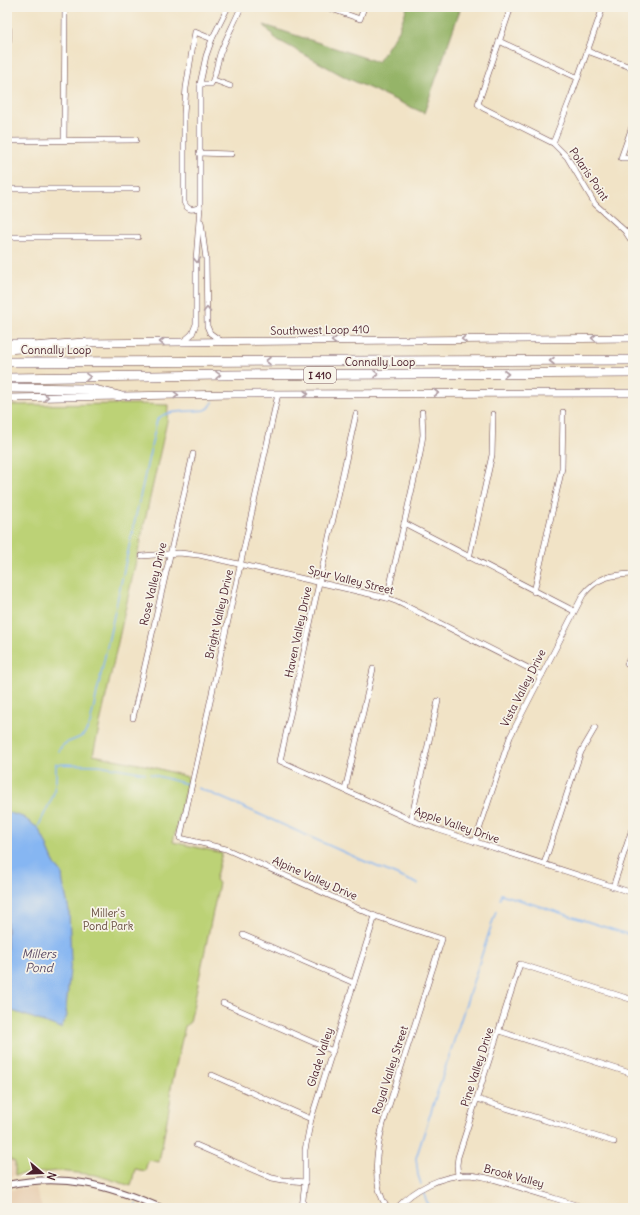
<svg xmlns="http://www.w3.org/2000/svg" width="640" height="1215" viewBox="0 0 640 1215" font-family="Delius,sans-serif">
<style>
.built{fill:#ead3b8}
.green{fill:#bcd276;stroke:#837850}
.forest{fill:#95b467;stroke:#706a49}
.water{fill:#86b6f2;stroke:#686a8e}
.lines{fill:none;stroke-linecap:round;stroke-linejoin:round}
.stream{stroke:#86b6f2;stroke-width:1.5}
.minor-casing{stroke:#633c42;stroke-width:6}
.tertiary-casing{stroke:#633c42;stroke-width:8}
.secondary-casing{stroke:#633c42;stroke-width:8}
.motorway-casing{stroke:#633c42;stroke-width:10}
.minor{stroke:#fff;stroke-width:5}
.tertiary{stroke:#fff;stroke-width:6}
.secondary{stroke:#fff;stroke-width:7}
.motorway{stroke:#fff;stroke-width:9}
.oneway{stroke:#ae9aa0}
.labels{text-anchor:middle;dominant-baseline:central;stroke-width:3.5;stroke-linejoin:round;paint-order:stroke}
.shield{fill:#f7f3e8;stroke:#7e5f64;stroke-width:1}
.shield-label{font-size:10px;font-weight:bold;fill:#4a1f2b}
.street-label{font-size:11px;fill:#4a1f2b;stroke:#f7f3e8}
.park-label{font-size:11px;fill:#664c3e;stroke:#f7f3e8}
.water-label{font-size:12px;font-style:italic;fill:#5c4c67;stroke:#f7f3e8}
</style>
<rect width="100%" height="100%" fill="#f7f3e8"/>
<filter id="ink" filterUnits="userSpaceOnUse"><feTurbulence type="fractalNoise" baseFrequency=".025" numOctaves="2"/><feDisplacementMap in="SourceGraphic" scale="8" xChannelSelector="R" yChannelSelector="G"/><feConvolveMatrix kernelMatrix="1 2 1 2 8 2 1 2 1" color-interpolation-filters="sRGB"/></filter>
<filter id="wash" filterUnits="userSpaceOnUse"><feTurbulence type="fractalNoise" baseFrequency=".012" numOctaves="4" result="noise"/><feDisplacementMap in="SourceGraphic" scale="16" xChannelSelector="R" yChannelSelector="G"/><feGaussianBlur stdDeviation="0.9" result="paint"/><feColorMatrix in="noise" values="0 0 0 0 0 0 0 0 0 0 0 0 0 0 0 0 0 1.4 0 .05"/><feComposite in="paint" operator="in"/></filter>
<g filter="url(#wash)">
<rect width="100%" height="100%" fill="#f1e3c6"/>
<g class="built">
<path d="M 7,1158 L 15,1162 L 15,1175 L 7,1177 Z"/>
<path d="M 35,1187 L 42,1208 L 7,1208 L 7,1190 Z"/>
</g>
<path class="green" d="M 138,404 L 168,405 L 167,421 L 93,755 L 149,766 L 188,777 L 173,842 L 222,853 L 215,880 L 219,883 L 190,1022 L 185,1026 L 170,1092 L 171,1098 L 159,1162 L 148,1160 L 145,1171 L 135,1169 L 131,1186 L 96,1175 L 58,1171 L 15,1175 L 15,1162 L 7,1158 L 7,405 Z"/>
<path class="forest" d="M 407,7 L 461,7 L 424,113 L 347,78 L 276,39 L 264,25 L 378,62 L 399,30 Z"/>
<path class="water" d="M 7,812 L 23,817 L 38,828 L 44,839 L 55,865 L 62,873 L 63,883 L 69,910 L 71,960 L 66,1009 L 67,1016 L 61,1028 L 7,1009 Z"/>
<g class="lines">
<g class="stream">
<path d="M 59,751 C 63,739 78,742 85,733 C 87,730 89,726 90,724 L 157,420 C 164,409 192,412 205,410 L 209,408 L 213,402"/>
<path d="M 56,764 L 99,765 L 145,773"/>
<path d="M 150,774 L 187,784"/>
<path d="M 198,788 C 272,818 344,854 418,884"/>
<path d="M 37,829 L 53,796 L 56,780 L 56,763"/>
<path d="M 500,899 L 501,894 L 633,936"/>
<path d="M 421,1184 L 418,1175 L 416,1158 L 496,911"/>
<path d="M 423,1192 L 427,1202 L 432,1208"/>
<path d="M 135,1208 L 136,1204"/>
</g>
</g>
</g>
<g filter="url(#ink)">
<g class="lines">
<g class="minor-casing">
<g id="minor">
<path d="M 326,7 L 360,19 L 364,7"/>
<path d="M 511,7 L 478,104 L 483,108 L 553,143 L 567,157 L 595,204 L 625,231 L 633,243"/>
<path d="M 7,23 C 10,31 9,40 7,48"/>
<path d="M 499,41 L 578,78"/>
<path d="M 587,51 L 633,68"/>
<path d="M 214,80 L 230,86"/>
<path d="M 200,84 L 211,84 C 216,76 217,61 221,51 C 227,36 235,22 241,7"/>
<path d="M 633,124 L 621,158 L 633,158"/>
<path d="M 64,140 L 65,7"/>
<path d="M 7,141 L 136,140"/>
<path d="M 553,143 L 571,97 L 603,7"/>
<path d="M 199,153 L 231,154"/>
<path d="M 7,189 L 137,189"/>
<path d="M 200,207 C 192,211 187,210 184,202 L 184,114 L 186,88 L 195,32 L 212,39"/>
<path d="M 201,222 L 206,259 L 207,326 L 210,333 L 221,341"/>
<path d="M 7,237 L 138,237"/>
<path d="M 184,341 L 192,334 L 196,324 L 196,260 L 200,207 L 200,84 L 206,56 L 212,39 L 228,7"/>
<path d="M 278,394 L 180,838 L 226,849 L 375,916 L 409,928 L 442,939 L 383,1124 C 376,1153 371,1182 387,1208"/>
<path d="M 356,414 L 280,761 L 411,820 L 436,829 L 633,893"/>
<path d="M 404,523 L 574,611"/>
<path d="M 142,556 L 179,553 L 199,555 L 387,598 L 398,602 L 542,675"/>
<path d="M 469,558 L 492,455 L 493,414"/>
<path d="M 534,592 L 562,468 L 563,412"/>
<path d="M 387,598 L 420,454 L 423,435 L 422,412"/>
<path d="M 627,664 L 633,653"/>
<path d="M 133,718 L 193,454"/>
<path d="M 345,790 L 373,669"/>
<path d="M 411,820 L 438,701"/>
<path d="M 475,842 L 510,737 L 583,595 C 597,577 610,575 633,574"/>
<path d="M 544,864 L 576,766 L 581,752 L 595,728"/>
<path d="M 613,887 L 633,826"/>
<path d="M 243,935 L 354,983"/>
<path d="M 223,1003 L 333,1051"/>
<path d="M 499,1031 L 633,1074"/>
<path d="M 212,1075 L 311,1119"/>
<path d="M 477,1099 L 614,1142"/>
<path d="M 196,1145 L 272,1178 L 283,1180 L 305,1182"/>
<path d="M 458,1176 L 457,1165 L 458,1157 L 520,964 L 633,1000"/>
<path d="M 302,1208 L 305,1182 L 305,1150 L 311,1119 L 375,916"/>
<path d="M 397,1208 C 414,1189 442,1175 468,1175 C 487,1176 506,1183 524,1189 C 545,1195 565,1202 586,1208"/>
</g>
</g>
<g class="tertiary-casing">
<path id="tertiary" d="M 7,1185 C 64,1173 109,1185 161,1208"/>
</g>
<g class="secondary-casing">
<g id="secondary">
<path d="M 7,343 L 31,343"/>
<path d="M 79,343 L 633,338"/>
<path d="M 7,398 L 235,394 L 633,393"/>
</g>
</g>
<g class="motorway-casing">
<g id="motorway">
<path d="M 7,349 L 84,343"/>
<path d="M 7,362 L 633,360"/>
<path d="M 7,378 L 222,375 L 633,373"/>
<path d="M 7,388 L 91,389 L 119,396"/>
</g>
</g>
<use href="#minor" class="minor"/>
<use href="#tertiary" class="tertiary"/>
<use href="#secondary" class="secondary"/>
<use href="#motorway" class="motorway"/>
</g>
<defs><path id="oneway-chevron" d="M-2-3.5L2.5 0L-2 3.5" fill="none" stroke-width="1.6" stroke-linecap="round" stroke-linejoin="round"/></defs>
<g class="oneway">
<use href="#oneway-chevron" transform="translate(197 260) rotate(91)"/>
<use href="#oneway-chevron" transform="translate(207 310) rotate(-90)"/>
<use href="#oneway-chevron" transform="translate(594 338) rotate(180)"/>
<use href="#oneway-chevron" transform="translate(464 339) rotate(179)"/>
<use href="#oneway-chevron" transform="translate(334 341) rotate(179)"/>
<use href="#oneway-chevron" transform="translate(162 342) rotate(180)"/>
<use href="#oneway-chevron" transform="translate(268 361) rotate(-180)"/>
<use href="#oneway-chevron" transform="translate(552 361) rotate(180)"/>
<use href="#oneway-chevron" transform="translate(376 374)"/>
<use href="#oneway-chevron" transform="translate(506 374)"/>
<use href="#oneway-chevron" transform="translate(218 375) rotate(-1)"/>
<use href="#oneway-chevron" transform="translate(88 377) rotate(-1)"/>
<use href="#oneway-chevron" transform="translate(436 393)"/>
<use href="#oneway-chevron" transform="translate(306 394)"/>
<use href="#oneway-chevron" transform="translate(176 395) rotate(-1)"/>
<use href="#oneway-chevron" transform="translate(46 397) rotate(-1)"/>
</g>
</g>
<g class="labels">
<rect class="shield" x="304" y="367" width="32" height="16" rx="3"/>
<g class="shield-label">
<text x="320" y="375">I 410</text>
</g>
<g class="street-label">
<text transform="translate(589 174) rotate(56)">Polaris Point</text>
<text transform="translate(320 330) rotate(-1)">Southwest Loop 410</text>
<text x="56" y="350">Connally Loop</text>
<text x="380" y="362">Connally Loop</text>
<text transform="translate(351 580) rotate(14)">Spur Valley Street</text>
<text transform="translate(153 584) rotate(-77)">Rose Valley Drive</text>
<text transform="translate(219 614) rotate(-77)">Bright Valley Drive</text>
<text transform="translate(298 632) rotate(-78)">Haven Valley Drive</text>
<text transform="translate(523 688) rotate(-63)">Vista Valley Drive</text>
<text transform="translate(457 825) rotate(19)">Apple Valley Drive</text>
<text transform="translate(315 878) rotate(24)">Alpine Valley Drive</text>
<text transform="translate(320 1057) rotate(-72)">Glade Valley</text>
<text transform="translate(477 1067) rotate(-72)">Pine Valley Drive</text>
<text transform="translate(390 1070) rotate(-72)">Royal Valley Street</text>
<text transform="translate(514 1176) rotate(15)">Brook Valley</text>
</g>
<g class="park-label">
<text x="108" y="913">Miller's<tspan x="108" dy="13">Pond Park</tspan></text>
</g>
<g class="water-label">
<text x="39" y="953">Millers<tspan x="39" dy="14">Pond</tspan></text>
</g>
</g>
<rect width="640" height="1215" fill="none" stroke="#f7f3e8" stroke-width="24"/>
<g transform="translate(42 1173) rotate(109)" stroke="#f7f3e8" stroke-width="3" paint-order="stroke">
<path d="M0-3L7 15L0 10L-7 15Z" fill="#4a1f2b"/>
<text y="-6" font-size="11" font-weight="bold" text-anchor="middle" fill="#4a1f2b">N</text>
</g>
</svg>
